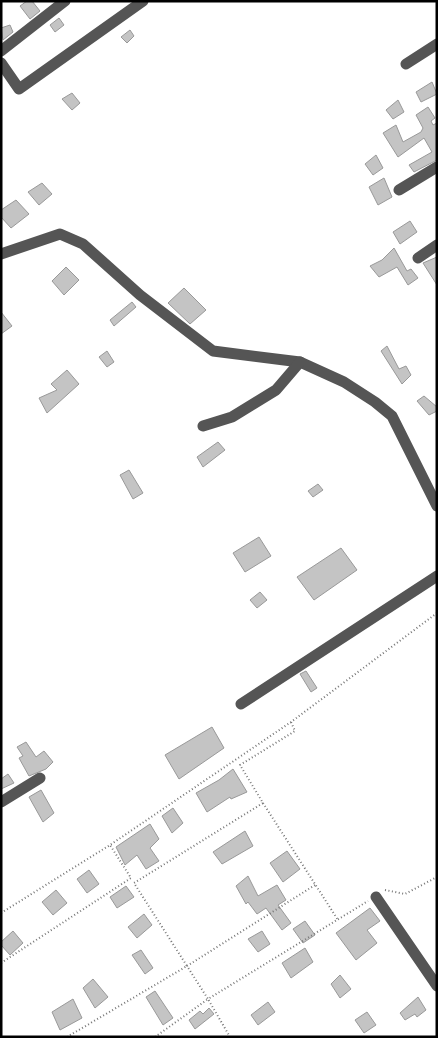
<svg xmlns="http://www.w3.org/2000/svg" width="438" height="1038" viewBox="0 0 438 1038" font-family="Ubuntu,sans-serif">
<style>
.building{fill:#c4c4c4;stroke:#999}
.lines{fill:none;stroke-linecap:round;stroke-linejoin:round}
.path{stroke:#777;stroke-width:2;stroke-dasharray:1 2.5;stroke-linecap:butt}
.minor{stroke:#555;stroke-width:11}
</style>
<rect width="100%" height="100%" fill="#fff"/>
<g class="building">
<path d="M 27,1 L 32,1 L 40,11 L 30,19 L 20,6 Z"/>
<path d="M 59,18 L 64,25 L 55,32 L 50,25 Z"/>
<path d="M 10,25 L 13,32 L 3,40 L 1,28 Z"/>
<path d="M 130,30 L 134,36 L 127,43 L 121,37 Z"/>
<path d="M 432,82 L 437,94 L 421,102 L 416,92 Z"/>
<path d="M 72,93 L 80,103 L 72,110 L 62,99 Z"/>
<path d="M 398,100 L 404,112 L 393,119 L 386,110 Z"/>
<path d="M 428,107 L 435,118 L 431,121 L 433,125 L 437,123 L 437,160 L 414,172 L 409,165 L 432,152 L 424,138 L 398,157 L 383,133 L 396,125 L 403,142 L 421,132 L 423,128 L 416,115 Z"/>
<path d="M 376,155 L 383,168 L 373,175 L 365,164 Z"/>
<path d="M 384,178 L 392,197 L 378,205 L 369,187 Z"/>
<path d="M 42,183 L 52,194 L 39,205 L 28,192 Z"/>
<path d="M 16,200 L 29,214 L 11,228 L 1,217 L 1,210 Z"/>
<path d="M 410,221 L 417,232 L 400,244 L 393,232 Z"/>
<path d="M 394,248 L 407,271 L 411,269 L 418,278 L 408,285 L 397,267 L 379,277 L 370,266 L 382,260 Z"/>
<path d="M 437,257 L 437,285 L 423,263 Z"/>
<path d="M 66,267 L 79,280 L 64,295 L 52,281 Z"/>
<path d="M 184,288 L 206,310 L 190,324 L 168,303 Z"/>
<path d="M 132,302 L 136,307 L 114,326 L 110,320 Z"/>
<path d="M 1,312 L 12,326 L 1,334 Z"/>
<path d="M 387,346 L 399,369 L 406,366 L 411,375 L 402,384 L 381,351 Z"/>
<path d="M 107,351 L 114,362 L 107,367 L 99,357 Z"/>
<path d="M 67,370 L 79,384 L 47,413 L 39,398 L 57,390 L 51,384 Z"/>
<path d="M 424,396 L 437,407 L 437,411 L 429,415 L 417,401 Z"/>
<path d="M 218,442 L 225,450 L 203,467 L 197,457 Z"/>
<path d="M 129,470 L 143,493 L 133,499 L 120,475 Z"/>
<path d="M 318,484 L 323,490 L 313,497 L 308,491 Z"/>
<path d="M 259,537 L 271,556 L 245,572 L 233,553 Z"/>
<path d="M 341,548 L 357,570 L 314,600 L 297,577 Z"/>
<path d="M 260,592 L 267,600 L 257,608 L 250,600 Z"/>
<path d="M 306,671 L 317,688 L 311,692 L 300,674 Z"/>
<path d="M 212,727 L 224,748 L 179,779 L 165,755 Z"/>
<path d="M 26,742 L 36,757 L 44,751 L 53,762 L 46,769 L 29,776 L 19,758 L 23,756 L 17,747 Z"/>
<path d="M 233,769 L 247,792 L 231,799 L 230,797 L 207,812 L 196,793 L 219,780 Z"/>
<path d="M 8,774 L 14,783 L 1,789 L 1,779 Z"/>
<path d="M 41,790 L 54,813 L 43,822 L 29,797 Z"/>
<path d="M 173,808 L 183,823 L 172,833 L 162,816 Z"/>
<path d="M 150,824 L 159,839 L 150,848 L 159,861 L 146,869 L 137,855 L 125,865 L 116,847 Z"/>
<path d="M 245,831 L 253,846 L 222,864 L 213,852 Z"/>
<path d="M 287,851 L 300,869 L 283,882 L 270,863 Z"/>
<path d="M 89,870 L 99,884 L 87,893 L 77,879 Z"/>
<path d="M 248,876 L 258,896 L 277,885 L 286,900 L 278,905 L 291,923 L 282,930 L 266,908 L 257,914 L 248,902 L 246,904 L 236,886 Z"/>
<path d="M 126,886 L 134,897 L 117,908 L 110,897 Z"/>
<path d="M 56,890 L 67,903 L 53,915 L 42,902 Z"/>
<path d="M 370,908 L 380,921 L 367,930 L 377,943 L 356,960 L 336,933 Z"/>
<path d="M 144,914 L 152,925 L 137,938 L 128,927 Z"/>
<path d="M 305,921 L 315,935 L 303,943 L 293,929 Z"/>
<path d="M 13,931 L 23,943 L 10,955 L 1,945 L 1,942 Z"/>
<path d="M 262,931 L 270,944 L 258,952 L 248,939 Z"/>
<path d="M 305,948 L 313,962 L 291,978 L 282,963 Z"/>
<path d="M 141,950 L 153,968 L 145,974 L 132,955 Z"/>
<path d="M 340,975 L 351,989 L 340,998 L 331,984 Z"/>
<path d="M 93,979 L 108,997 L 95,1008 L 83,988 Z"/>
<path d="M 155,991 L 173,1018 L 163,1025 L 146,997 Z"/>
<path d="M 418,997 L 426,1010 L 417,1017 L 415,1014 L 405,1020 L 400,1013 Z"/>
<path d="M 73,999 L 82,1018 L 60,1030 L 52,1012 Z"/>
<path d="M 268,1002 L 275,1012 L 258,1025 L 251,1015 Z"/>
<path d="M 209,1008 L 214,1014 L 195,1029 L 189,1020 L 200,1011 L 203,1014 Z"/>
<path d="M 367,1012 L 376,1025 L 364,1033 L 355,1020 Z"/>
</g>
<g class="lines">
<g class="path">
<path d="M 263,803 L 338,920"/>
<path d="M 315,885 L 187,966 L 208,999 L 368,901"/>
<path d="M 385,890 L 405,894 L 437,877"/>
<path d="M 1,913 L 110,845 L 291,722 L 437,613"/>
<path d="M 1,963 L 131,878 L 110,845"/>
<path d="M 67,1037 L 187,966 L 134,883 L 263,803 L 240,765 L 295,731 L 291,722"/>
<path d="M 155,1037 L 208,999 L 230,1037"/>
</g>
<g class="minor">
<path d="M 1,51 L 65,1"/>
<path d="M 1,63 L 19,89 L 143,1"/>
<path d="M 406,64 L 437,44"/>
<path d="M 399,190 L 437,167"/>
<path d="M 1,254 L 60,234 L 83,244 L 140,295 L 213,351 L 300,362 L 344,382 L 375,402 L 392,416 L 437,506"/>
<path d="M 418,258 L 437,245"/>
<path d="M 203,426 L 232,417 L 276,390 L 300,362"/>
<path d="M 241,704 L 437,576"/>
<path d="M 1,802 L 40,778"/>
<path d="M 376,897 L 437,986"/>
</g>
</g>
<rect width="438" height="1038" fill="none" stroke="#000000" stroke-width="5"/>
</svg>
